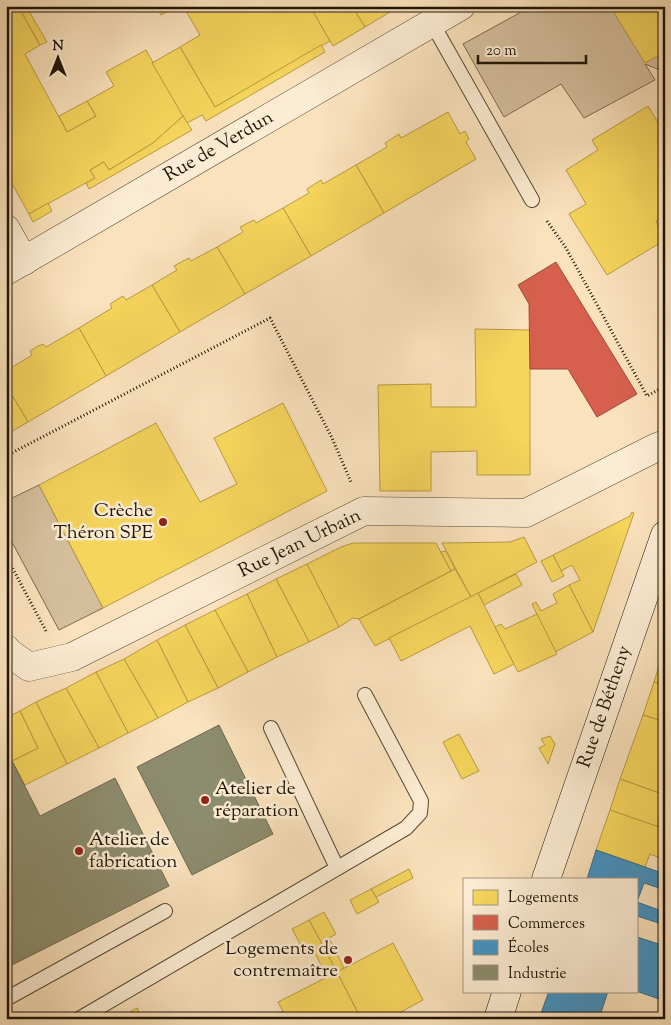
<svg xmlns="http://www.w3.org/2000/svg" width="671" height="1025" viewBox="0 0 671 1025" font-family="'Sorts Mill Goudy',serif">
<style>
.green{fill:#d5bf9d;stroke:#7a6a52}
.homes{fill:#f6d55c;stroke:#b69b42}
.shops{fill:#d6604d;stroke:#9f4938}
.schools{fill:#4393c3;stroke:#386d8b}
.industry{fill:#8c8c6e;stroke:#6b684f}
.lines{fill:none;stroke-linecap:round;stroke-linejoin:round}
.service-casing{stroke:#564834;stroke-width:16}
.minor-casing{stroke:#564834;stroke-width:29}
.secondary-casing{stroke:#1f1407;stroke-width:29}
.path{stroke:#1f1407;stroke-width:3;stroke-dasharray:1 2.5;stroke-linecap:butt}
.service{stroke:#fcecd3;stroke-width:14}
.minor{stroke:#fcecd3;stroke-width:28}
.secondary{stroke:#fcecd3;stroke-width:28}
.poi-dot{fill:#8f2418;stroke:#fcecd3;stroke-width:2}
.labels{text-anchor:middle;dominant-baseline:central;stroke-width:5;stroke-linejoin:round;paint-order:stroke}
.street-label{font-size:19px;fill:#1f1407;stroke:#fcecd3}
.poi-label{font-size:19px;fill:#1f1407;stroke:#fcecd3;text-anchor:end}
</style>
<rect width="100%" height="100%" fill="#fae2bc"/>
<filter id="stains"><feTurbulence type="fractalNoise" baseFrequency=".004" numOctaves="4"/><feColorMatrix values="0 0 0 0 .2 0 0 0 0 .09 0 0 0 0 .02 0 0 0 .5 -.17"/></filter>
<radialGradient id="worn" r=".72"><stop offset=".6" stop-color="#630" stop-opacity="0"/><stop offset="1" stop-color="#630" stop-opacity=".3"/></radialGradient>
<g class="green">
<path d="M 532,6 L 665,6 L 665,72 L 645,64 L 655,80 L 584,118 L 561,84 L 504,117 L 463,44 Z"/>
<path d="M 39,485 L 103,608 L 59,630 L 6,531 L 6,501 Z"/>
</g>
<g class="homes">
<path d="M 6,6 L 18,6 L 40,45 L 25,54 L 67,132 L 96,116 L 87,101 L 114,86 L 106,72 L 146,50 L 183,116 L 153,143 L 109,170 L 104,162 L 90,170 L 95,178 L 29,214 L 6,173 Z"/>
<path d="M 18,6 L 26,6 L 47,42 L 40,45 Z"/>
<path d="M 156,6 L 166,6 L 168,11 L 161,15 Z"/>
<path d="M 183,6 L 237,6 L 240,11 L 247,6 L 310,6 L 330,41 L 215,107 L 180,47 L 200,35 Z"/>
<path d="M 313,6 L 352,6 L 365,27 L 333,46 L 311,8 Z"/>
<path d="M 352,6 L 400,6 L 365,27 Z"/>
<path d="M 610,6 L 658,6 L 665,18 L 665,52 L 645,63 Z"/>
<path d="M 321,45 L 325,52 L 206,121 L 202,115 L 187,123 L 152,63 L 180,47 L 215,107 Z"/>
<path d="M 87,101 L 96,116 L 67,132 L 59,116 Z"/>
<path d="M 648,106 L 665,134 L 665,216 L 656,221 L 665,240 L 607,275 L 569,214 L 586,204 L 566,170 L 598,150 L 592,140 Z"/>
<path d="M 448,112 L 460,134 L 465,131 L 469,139 L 466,142 L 476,159 L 384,213 L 356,165 L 387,147 L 385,143 L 393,138 L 399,134 L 401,138 Z"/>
<path d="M 183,116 L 192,130 L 89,189 L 86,183 L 95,178 L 90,170 L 104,162 L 109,170 L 153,143 Z"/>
<path d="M 356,165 L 384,213 L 311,256 L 283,208 L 309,193 L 307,189 L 321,180 L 323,184 Z"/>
<path d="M 48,203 L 52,211 L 33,222 L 29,214 Z"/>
<path d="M 283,208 L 311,256 L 245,294 L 217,247 L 243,232 L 240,227 L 254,220 L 256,223 Z"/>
<path d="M 217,247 L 245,294 L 180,332 L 152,285 L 177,270 L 174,266 L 183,261 L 189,258 L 191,261 Z"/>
<path d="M 152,285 L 180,332 L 106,376 L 79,328 L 112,308 L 110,304 L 123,296 L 126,300 Z"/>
<path d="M 79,328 L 106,376 L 28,422 L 6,385 L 6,371 L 32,355 L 30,351 L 36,347 L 43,344 L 46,347 Z"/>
<path d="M 475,329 L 530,330 L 530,475 L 477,475 L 477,451 L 431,452 L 431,491 L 380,491 L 378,385 L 431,384 L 431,407 L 476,407 Z"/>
<path d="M 6,385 L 28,422 L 6,435 Z"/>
<path d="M 283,403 L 327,491 L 103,608 L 39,485 L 156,423 L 200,502 L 237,484 L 214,438 Z"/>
<path d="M 632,512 L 634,513 L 593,632 L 569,585 L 580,580 L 572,565 L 561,571 L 553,555 L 630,516 Z"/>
<path d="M 524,537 L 537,562 L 471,597 L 442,543 L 510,542 Z"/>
<path d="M 353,543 L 436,543 L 451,571 L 359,619 L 353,618 L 339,627 L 307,564 L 341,547 Z"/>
<path d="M 446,551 L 455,569 L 451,571 L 441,552 Z"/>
<path d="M 553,555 L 564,576 L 552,582 L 541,561 Z"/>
<path d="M 307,564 L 339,627 L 309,642 L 276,579 Z"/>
<path d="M 455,569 L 471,597 L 375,646 L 359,619 Z"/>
<path d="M 516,574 L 522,585 L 484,605 L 478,593 Z"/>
<path d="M 276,579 L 309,642 L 277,657 L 247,594 Z"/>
<path d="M 569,585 L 593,632 L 555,652 L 532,604 L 536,602 L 541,611 L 557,603 L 553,594 Z"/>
<path d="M 478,593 L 514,664 L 494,674 L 470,626 L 401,661 L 389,638 Z"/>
<path d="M 247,594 L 277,657 L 248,672 L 215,610 Z"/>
<path d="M 215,610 L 248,672 L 218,688 L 185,625 Z"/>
<path d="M 537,614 L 557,654 L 518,672 L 495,627 L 501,624 L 505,629 Z"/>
<path d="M 185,625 L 218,688 L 188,702 L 157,640 Z"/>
<path d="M 157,640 L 188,702 L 158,718 L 124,659 Z"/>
<path d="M 664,650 L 665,650 L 665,686 L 654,682 Z"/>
<path d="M 124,659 L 158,718 L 128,733 L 96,672 Z"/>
<path d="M 96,672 L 128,733 L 99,748 L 66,688 Z"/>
<path d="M 654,682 L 665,686 L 665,722 L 643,715 Z"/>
<path d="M 66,688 L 99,748 L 67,764 L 36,702 Z"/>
<path d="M 36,702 L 67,764 L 25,785 L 12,761 L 38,748 L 20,711 Z"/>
<path d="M 20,711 L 38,748 L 12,761 L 6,749 L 6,718 Z"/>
<path d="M 643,715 L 665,722 L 665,795 L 620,779 Z"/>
<path d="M 459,734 L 479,771 L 462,779 L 443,742 Z"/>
<path d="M 550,736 L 555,744 L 548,764 L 539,748 L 545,745 L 541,739 Z"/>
<path d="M 620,779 L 665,795 L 665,808 L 663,808 L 657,827 L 610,810 Z"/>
<path d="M 610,810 L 665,829 L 665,860 L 650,854 L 645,867 L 596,850 Z"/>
<path d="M 409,869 L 413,878 L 376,897 L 371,889 Z"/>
<path d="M 371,889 L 379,902 L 357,914 L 350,900 Z"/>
<path d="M 324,912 L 336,934 L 329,938 L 344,968 L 337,972 L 309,920 Z"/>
<path d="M 309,920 L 337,972 L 327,977 L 312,947 L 304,951 L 292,929 Z"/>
<path d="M 393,943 L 423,1000 L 388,1019 L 361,1019 L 337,972 Z"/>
<path d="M 337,972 L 361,1019 L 287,1019 L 278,1002 Z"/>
<path d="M 137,1008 L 142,1018 L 140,1019 L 135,1019 L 131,1011 Z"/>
<path d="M 283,1011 L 287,1019 L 266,1019 Z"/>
</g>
<path class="shops" d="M 556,262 L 637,394 L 597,417 L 568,369 L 530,369 L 529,304 L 518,285 Z"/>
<g class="schools">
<path d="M 596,850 L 665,874 L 665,890 L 644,883 L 637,902 L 637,879 L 587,879 Z"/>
<path d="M 665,894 L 665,925 L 637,916 L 637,902 L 659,910 Z"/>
<path d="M 637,937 L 665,946 L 665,1001 L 636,991 Z"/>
<path d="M 549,991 L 608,991 L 599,1019 L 539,1019 Z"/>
</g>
<g class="industry">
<path d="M 219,725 L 273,834 L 192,875 L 137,767 Z"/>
<path d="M 6,749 L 40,816 L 115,778 L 169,886 L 6,968 Z"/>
</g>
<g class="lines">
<g class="service-casing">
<g id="service">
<path d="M 432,23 L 532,200"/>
<path d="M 271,728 L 337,868"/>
<path d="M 6,999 L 165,911"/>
<path d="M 79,1019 L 406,828 L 420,813 L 421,801 L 365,695"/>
</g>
</g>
<g class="minor-casing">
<g id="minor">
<path d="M 6,229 L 24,261"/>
<path d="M 6,271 L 461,6"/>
<path d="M 6,649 L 8,652 L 29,667 L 72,657 L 364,511 L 526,513 L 657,447 L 665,444"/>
</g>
</g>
<g class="secondary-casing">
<g id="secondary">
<path d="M 546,879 L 665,535"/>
<path d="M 498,1019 L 507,991"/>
</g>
</g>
<g class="path">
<path d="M 547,221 L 566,248 L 647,396 L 665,386"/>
<path d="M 6,456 L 270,318 L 332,438 L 351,482"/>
<path d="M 6,556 L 46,631"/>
</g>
<use href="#service" class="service"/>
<use href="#minor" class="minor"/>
<use href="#secondary" class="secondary"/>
</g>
<g class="poi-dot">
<circle cx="163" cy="522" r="5"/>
<circle cx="205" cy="800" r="5"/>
<circle cx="79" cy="851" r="5"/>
<circle cx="348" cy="960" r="5"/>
</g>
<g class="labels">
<g class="street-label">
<text transform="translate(219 147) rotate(-30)">Rue de Verdun</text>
<text transform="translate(300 544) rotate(-26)">Rue Jean Urbain</text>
<text transform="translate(605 707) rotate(-71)">Rue de Bétheny</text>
</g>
<g class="poi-label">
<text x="153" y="511">Crèche<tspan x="153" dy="22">Théron SPE</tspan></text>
<text x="215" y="789" text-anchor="start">Atelier de<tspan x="215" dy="22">réparation</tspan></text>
<text x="89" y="840" text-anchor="start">Atelier de<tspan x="89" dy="22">fabrication</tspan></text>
<text x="338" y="949">Logements de<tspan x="338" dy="22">contremaître</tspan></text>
</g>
</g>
<rect width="671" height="1025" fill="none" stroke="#fae2bc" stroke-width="25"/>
<rect x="8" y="8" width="656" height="1010" fill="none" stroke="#1f1407" stroke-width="2.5"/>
<rect x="12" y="12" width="646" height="1000" fill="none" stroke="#1f1407"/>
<rect x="463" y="878" width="175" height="115" fill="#fcecd3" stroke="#a49681"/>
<rect x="473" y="890" width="25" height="15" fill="#f6d55c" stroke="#a49681"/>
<text x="508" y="902" font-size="15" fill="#1f1407">Logements</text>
<rect x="473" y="915" width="25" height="15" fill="#d6604d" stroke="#a49681"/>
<text x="508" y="928" font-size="15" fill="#1f1407">Commerces</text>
<rect x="473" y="940" width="25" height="15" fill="#4393c3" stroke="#a49681"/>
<text x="508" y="952" font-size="15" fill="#1f1407">Écoles</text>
<rect x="473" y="965" width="25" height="15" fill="#8c8c6e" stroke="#a49681"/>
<text x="508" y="978" font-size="15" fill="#1f1407">Industrie</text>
<g transform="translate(58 58)" stroke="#fcecd3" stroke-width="4" paint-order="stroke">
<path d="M0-4L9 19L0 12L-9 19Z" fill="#1f1407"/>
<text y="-8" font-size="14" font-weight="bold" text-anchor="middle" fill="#1f1407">N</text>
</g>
<path d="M478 55v8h108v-8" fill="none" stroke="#1f1407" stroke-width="2.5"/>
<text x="486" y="55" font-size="15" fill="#1f1407" stroke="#fcecd3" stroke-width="4" paint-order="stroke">20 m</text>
<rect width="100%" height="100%" filter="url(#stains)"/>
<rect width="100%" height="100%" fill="url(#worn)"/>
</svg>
